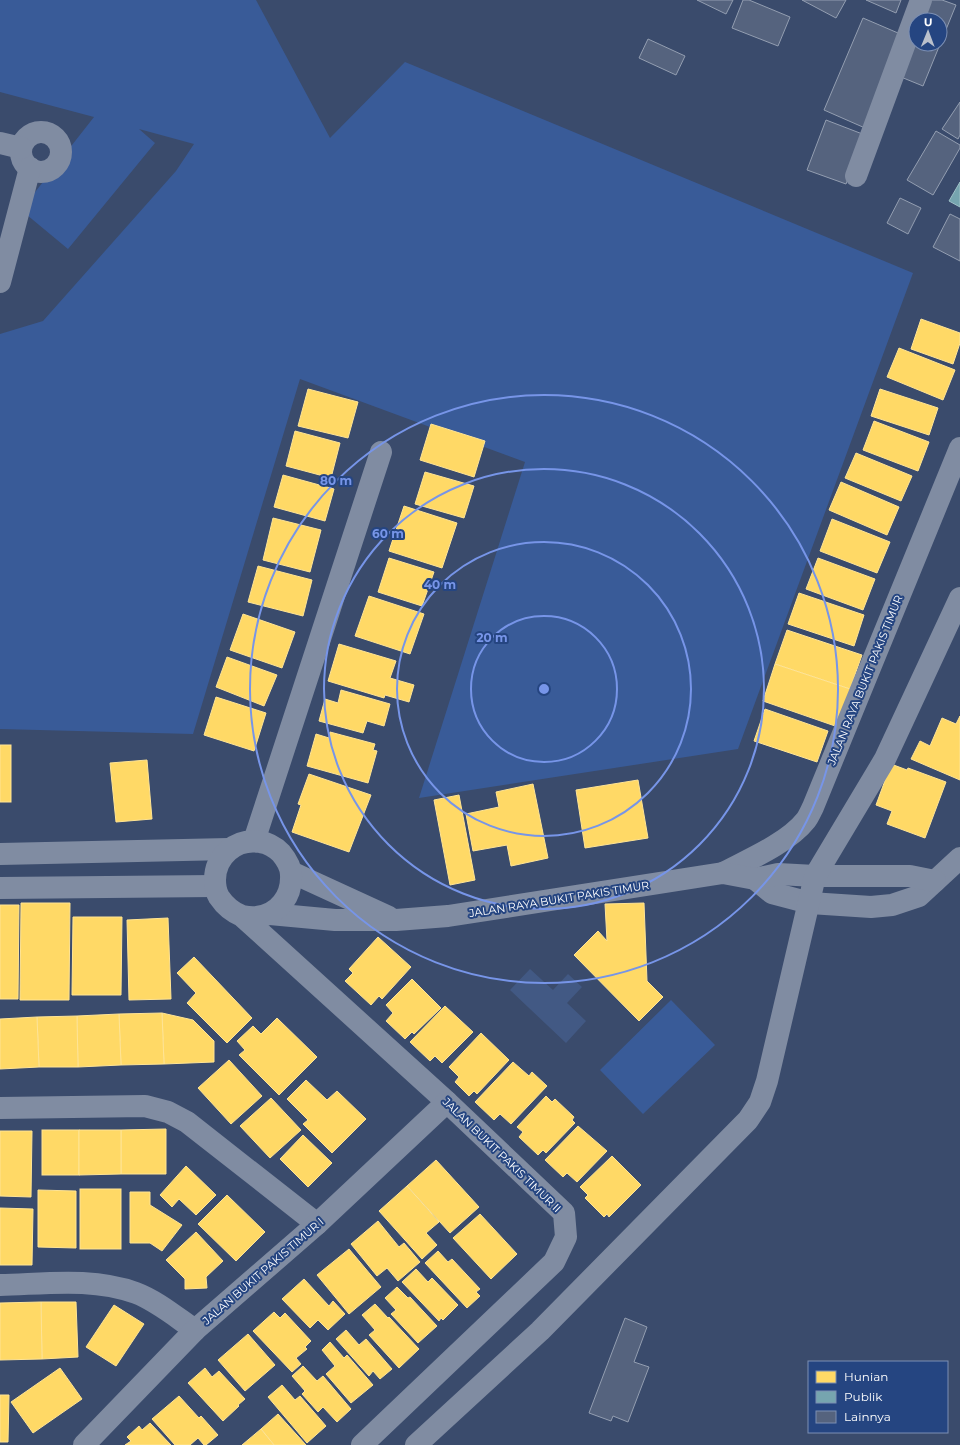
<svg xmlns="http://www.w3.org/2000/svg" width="960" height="1445" viewBox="0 0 960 1445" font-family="Montserrat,sans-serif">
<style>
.green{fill:#395b98}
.water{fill:#425984}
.homes{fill:#ffd966;stroke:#ffe494}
.public{fill:#76a5af;stroke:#9fc0c7}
.building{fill:#55637e;stroke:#939eb1}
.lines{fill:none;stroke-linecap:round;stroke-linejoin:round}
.minor{stroke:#808ca2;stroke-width:22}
.ring{fill:none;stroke:#7795e8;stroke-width:2}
.labels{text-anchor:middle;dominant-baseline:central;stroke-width:4;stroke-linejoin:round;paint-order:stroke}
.street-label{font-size:11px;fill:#fff;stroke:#254581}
.centre{fill:#7795e8;stroke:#254581;stroke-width:2}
.ring-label{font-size:12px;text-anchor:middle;font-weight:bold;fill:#7795e8;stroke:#254581;stroke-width:4;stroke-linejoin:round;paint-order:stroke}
</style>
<rect width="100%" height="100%" fill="#3a4b6c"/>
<g class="green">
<path d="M 0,0 L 256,0 L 330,138 L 405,62 L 913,273 L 738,749 L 419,798 L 525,462 L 300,379 L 193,734 L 0,729 L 0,334 L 43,321 L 176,171 L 194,144 L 139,129 L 155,143 L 68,249 L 21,210 L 94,117 L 0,92 Z"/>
<path d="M 671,1000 L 715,1045 L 643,1114 L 600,1070 Z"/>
</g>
<path class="water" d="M 530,969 L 553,990 L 568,974 L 582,987 L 567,1003 L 586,1021 L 566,1043 L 510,990 Z"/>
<g class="homes">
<path d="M 921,319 L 960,333 L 960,343 L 953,364 L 911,349 Z"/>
<path d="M 899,348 L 955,370 L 943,400 L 887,377 Z"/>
<path d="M 308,389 L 358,402 L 348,438 L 298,426 Z"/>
<path d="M 880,389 L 938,408 L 929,435 L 871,416 Z"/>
<path d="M 874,421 L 929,442 L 918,471 L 863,450 Z"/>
<path d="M 431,424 L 485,441 L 474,477 L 420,460 Z"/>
<path d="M 295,431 L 340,443 L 331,478 L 286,466 Z"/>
<path d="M 856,453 L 912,476 L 901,501 L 845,478 Z"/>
<path d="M 425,472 L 474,486 L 464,518 L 415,504 Z"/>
<path d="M 283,475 L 334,489 L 325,521 L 274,507 Z"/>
<path d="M 841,482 L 899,507 L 887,535 L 829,510 Z"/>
<path d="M 404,506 L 457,523 L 442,568 L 389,551 Z"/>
<path d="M 273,518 L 321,530 L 310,572 L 263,560 Z"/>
<path d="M 832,519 L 890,542 L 877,573 L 820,551 Z"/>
<path d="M 389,558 L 434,572 L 422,606 L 378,592 Z"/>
<path d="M 818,558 L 875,579 L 863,610 L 806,589 Z"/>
<path d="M 258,566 L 312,580 L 303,616 L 248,602 Z"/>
<path d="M 799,593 L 864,615 L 854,646 L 788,624 Z"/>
<path d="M 369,596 L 424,614 L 410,654 L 355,636 Z"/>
<path d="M 243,614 L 295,632 L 282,668 L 230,650 Z"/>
<path d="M 787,630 L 862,655 L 850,689 L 775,664 Z"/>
<path d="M 339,644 L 396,661 L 390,678 L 414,685 L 409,702 L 385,695 L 384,698 L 328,681 Z"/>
<path d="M 227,657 L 277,675 L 264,706 L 216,687 Z"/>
<path d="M 775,664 L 850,689 L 838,727 L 763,701 Z"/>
<path d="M 341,690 L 390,704 L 384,726 L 367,721 L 363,733 L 319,721 L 325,699 L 338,703 Z"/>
<path d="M 216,697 L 266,713 L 254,751 L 204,735 Z"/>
<path d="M 765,709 L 828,731 L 817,762 L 754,741 Z"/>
<path d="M 960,716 L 960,780 L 911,759 L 920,741 L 930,746 L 942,718 L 956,724 Z"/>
<path d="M 330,732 L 375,744 L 373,750 L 377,751 L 368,783 L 307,766 L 316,734 L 329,738 Z"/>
<rect x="0" y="745" width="11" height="57"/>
<path d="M 147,760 L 152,819 L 116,822 L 110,763 Z"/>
<path d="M 891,764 L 907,770 L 908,768 L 946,782 L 925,838 L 887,824 L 892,811 L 876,805 Z"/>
<path d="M 309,774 L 371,795 L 349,852 L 292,832 L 301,805 L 298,804 Z"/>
<path d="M 638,780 L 648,838 L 585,848 L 576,790 Z"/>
<path d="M 533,784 L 548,858 L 511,866 L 507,845 L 473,851 L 466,814 L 499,807 L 496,792 Z"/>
<path d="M 459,795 L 475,880 L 450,885 L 434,800 Z"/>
<path d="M 21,903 L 70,903 L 69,1000 L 20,1000 Z"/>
<path d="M 644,903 L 647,981 L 663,997 L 639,1021 L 574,955 L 598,931 L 607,941 L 605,904 Z"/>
<path d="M 0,905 L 19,905 L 18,999 L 0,999 Z"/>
<path d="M 73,917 L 122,917 L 121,995 L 72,995 Z"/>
<path d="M 168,918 L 171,999 L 129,1000 L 127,920 Z"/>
<path d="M 378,937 L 411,967 L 382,999 L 379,996 L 371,1005 L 345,981 L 353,973 L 349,969 Z"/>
<path d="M 194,957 L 252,1018 L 227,1043 L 187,1003 L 196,993 L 177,973 Z"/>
<path d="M 412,979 L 441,1008 L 414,1034 L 412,1032 L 405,1039 L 386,1021 L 393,1013 L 386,1005 Z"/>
<path d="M 445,1006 L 473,1032 L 442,1063 L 435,1056 L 430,1061 L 410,1042 Z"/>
<path d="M 162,1013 L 193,1020 L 214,1041 L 214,1062 L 164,1064 Z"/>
<path d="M 162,1013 L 164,1064 L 121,1065 L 119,1014 Z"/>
<path d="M 119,1014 L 121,1065 L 78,1067 L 77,1016 Z"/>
<path d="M 77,1016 L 78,1067 L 39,1067 L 37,1017 Z"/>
<path d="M 37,1017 L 39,1067 L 0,1069 L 0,1019 Z"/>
<path d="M 277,1018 L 317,1057 L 279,1095 L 239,1055 L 245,1050 L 237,1041 L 253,1026 L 261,1034 Z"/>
<path d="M 481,1033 L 509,1060 L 477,1094 L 474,1091 L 469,1096 L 455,1082 L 459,1077 L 449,1067 Z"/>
<path d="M 229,1060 L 262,1096 L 231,1124 L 198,1088 Z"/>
<path d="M 513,1062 L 529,1076 L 532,1072 L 547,1086 L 511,1124 L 500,1114 L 494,1120 L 475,1102 Z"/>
<path d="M 306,1080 L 327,1100 L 337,1091 L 366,1119 L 332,1153 L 303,1124 L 308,1120 L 287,1099 Z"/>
<path d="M 546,1096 L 552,1102 L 555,1099 L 574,1117 L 572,1120 L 575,1123 L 546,1153 L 543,1150 L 538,1155 L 519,1137 L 523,1132 L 517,1127 Z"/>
<path d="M 271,1098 L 301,1130 L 270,1158 L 240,1126 Z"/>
<path d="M 578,1126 L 607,1151 L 577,1182 L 567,1173 L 563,1177 L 545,1160 Z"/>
<path d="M 166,1129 L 166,1174 L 121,1174 L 121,1130 Z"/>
<rect x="42" y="1130" width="37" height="45"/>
<path d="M 79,1130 L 121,1130 L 121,1174 L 79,1175 Z"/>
<path d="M 0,1131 L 32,1131 L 31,1197 L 0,1196 Z"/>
<path d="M 303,1135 L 332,1163 L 308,1187 L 280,1159 Z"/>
<path d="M 612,1156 L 641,1185 L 609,1217 L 607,1214 L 604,1217 L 585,1198 L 588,1195 L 580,1187 Z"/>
<path d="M 436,1160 L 479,1207 L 450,1233 L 407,1186 Z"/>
<path d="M 186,1166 L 216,1195 L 196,1215 L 179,1199 L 172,1207 L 160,1195 Z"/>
<path d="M 407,1186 L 439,1222 L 426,1233 L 437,1245 L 422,1259 L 379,1211 Z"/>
<rect x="80" y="1189" width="41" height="60"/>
<path d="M 38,1190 L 76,1191 L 76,1248 L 38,1247 Z"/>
<path d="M 130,1192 L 150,1192 L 150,1205 L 182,1225 L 162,1251 L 150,1243 L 130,1243 Z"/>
<path d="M 227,1195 L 265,1232 L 236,1261 L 198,1224 Z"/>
<path d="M 0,1208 L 33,1209 L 32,1265 L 0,1265 Z"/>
<path d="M 480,1214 L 517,1254 L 491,1279 L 453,1238 Z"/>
<path d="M 378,1221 L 399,1247 L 404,1243 L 420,1262 L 398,1281 L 387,1268 L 377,1276 L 351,1244 Z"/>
<path d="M 196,1232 L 223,1261 L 206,1277 L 207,1288 L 185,1289 L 185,1279 L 166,1260 Z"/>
<path d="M 349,1249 L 381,1287 L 349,1314 L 317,1275 Z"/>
<path d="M 438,1251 L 448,1262 L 452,1259 L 480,1289 L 476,1292 L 480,1296 L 467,1308 L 425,1263 Z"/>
<path d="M 416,1269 L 428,1282 L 432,1278 L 458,1305 L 443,1320 L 441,1318 L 439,1321 L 402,1282 Z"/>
<path d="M 304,1279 L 329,1306 L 333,1301 L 345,1314 L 328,1330 L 318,1320 L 310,1328 L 282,1299 Z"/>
<path d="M 397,1287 L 408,1298 L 410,1297 L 437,1326 L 418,1343 L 391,1314 L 396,1310 L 385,1298 Z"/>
<path d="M 41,1302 L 76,1302 L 78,1357 L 42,1359 Z"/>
<path d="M 41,1302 L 42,1359 L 0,1360 L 0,1303 Z"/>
<path d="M 375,1304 L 388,1318 L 389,1317 L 419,1349 L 399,1368 L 369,1335 L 375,1330 L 362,1315 Z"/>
<path d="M 114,1305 L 144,1324 L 116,1366 L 86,1347 Z"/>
<path d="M 274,1312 L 280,1318 L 285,1313 L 311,1341 L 305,1347 L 307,1349 L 296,1358 L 301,1364 L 292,1372 L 253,1331 Z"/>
<path d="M 346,1330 L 359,1345 L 366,1339 L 392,1369 L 380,1379 L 373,1371 L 369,1376 L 336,1339 Z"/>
<path d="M 248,1334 L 275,1365 L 245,1391 L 218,1360 Z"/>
<path d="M 330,1342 L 344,1358 L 347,1355 L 373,1385 L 351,1403 L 326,1374 L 335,1366 L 322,1350 Z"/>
<path d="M 303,1366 L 317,1381 L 323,1376 L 351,1409 L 337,1422 L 323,1407 L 318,1412 L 302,1394 L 305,1391 L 292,1376 Z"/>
<path d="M 60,1368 L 82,1399 L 33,1433 L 11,1402 Z"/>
<path d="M 205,1368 L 212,1377 L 219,1371 L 245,1399 L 238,1405 L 239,1406 L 223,1421 L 188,1383 Z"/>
<path d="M 282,1385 L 295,1400 L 300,1396 L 326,1426 L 307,1443 L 268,1397 Z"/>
<path d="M 0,1395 L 9,1395 L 8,1442 L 0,1442 Z"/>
<path d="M 179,1396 L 199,1418 L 201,1416 L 218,1435 L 206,1445 L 204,1445 L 198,1438 L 190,1445 L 175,1445 L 152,1419 Z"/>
<path d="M 278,1414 L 306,1445 L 274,1445 L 261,1429 Z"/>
<path d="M 150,1423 L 171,1445 L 125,1445 L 131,1441 L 127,1437 L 139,1426 L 142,1430 Z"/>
<path d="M 261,1429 L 274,1445 L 242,1445 Z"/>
</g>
<path class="public" d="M 960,182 L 960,207 L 949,201 Z"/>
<g class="building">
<path d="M 697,0 L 733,0 L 726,14 Z"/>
<path d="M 743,0 L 749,0 L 790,17 L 778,46 L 732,28 Z"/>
<path d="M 802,0 L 846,0 L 836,18 Z"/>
<path d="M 866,0 L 901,0 L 896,13 Z"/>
<path d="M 927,0 L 942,0 L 956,5 L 923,86 L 896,75 L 916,44 L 940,44 L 940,20 L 919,20 Z"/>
<path d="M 863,18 L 905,36 L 865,128 L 824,110 Z"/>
<path d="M 648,39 L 685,56 L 676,75 L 639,58 Z"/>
<path d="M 960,102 L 960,135 L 958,139 L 942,129 Z"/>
<path d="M 826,120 L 865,135 L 846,184 L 807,170 Z"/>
<path d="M 936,131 L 960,145 L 960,148 L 933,195 L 907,180 Z"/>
<path d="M 900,198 L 921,208 L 908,234 L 887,223 Z"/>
<path d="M 950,214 L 960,219 L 960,261 L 933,247 Z"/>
<path d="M 625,1318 L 647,1327 L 634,1362 L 649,1367 L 628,1422 L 613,1416 L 611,1421 L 589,1413 Z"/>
</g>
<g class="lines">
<g class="minor">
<circle cx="41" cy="152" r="20"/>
<path d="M 0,143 L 21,148"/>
<path d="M 856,176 L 921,0"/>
<path d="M 0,282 L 30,168"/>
<path d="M 254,841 L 381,452"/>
<path d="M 0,854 L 229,849"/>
<path d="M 291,872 L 389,917"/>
<path d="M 723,873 C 748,860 788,843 806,820 C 809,816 811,811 813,807 L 960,448"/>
<path d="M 755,879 L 772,893 L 810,903 L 871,907 L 892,905 L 919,896 L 960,858"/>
<path d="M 0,888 L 215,886"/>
<path d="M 270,914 L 335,920 L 396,920 L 448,916 L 723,873 L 755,879 L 778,874 L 815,876 L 910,876 L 935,881"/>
<path d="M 242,916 C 247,917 252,918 257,917 C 279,914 292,896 291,875 C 291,866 286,859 281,853 C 275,847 268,843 260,842 C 236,838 215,856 215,880 C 215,886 216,892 219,897 C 225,906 232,912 242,916 L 447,1102 L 564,1213 L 566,1237 L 554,1262 L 362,1445"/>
<path d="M 0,1108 L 145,1106 L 168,1112 L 187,1122 L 317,1224"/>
<path d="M 0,1285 C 45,1284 92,1277 136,1293 C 157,1301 176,1317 195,1330"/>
<path d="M 84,1445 L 195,1330 L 317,1224 L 447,1102"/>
<path d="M 416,1445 L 540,1331 L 748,1120 L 760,1102 L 767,1081 L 815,876 L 885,759 L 960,598"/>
</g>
</g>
<g class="ring">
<circle cx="544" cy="689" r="73"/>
<circle cx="544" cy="689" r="147"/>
<circle cx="544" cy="689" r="220"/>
<circle cx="544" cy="689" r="294"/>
</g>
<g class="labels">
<g class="street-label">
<text transform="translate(865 680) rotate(-68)">JALAN RAYA BUKIT PAKIS TIMUR</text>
<text transform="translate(559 899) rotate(-9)">JALAN RAYA BUKIT PAKIS TIMUR</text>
<text transform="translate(502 1155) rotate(44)">JALAN BUKIT PAKIS TIMUR II</text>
<text transform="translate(263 1271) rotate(-41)">JALAN BUKIT PAKIS TIMUR I</text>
</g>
</g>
<circle cx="544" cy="689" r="6" class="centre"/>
<g class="ring-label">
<text x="336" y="485">80 m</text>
<text x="388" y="538">60 m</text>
<text x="440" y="589">40 m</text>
<text x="492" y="642">20 m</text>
</g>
<rect x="808" y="1361" width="140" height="72" fill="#254581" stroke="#7c8fb3"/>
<rect x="816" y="1371" width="20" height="12" fill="#ffd966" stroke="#7c8fb3"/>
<text x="844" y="1381" font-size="12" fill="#ffffff">Hunian</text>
<rect x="816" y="1391" width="20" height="12" fill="#76a5af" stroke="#7c8fb3"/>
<text x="844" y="1401" font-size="12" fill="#ffffff">Publik</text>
<rect x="816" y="1411" width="20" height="12" fill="#55637e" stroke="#7c8fb3"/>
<text x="844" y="1421" font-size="12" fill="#ffffff">Lainnya</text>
<g transform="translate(928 32) rotate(1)"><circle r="19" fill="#254581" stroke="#7c8fb3"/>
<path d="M0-3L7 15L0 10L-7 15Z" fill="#bac0cc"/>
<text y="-6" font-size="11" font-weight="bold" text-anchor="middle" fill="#ffffff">U</text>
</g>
</svg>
